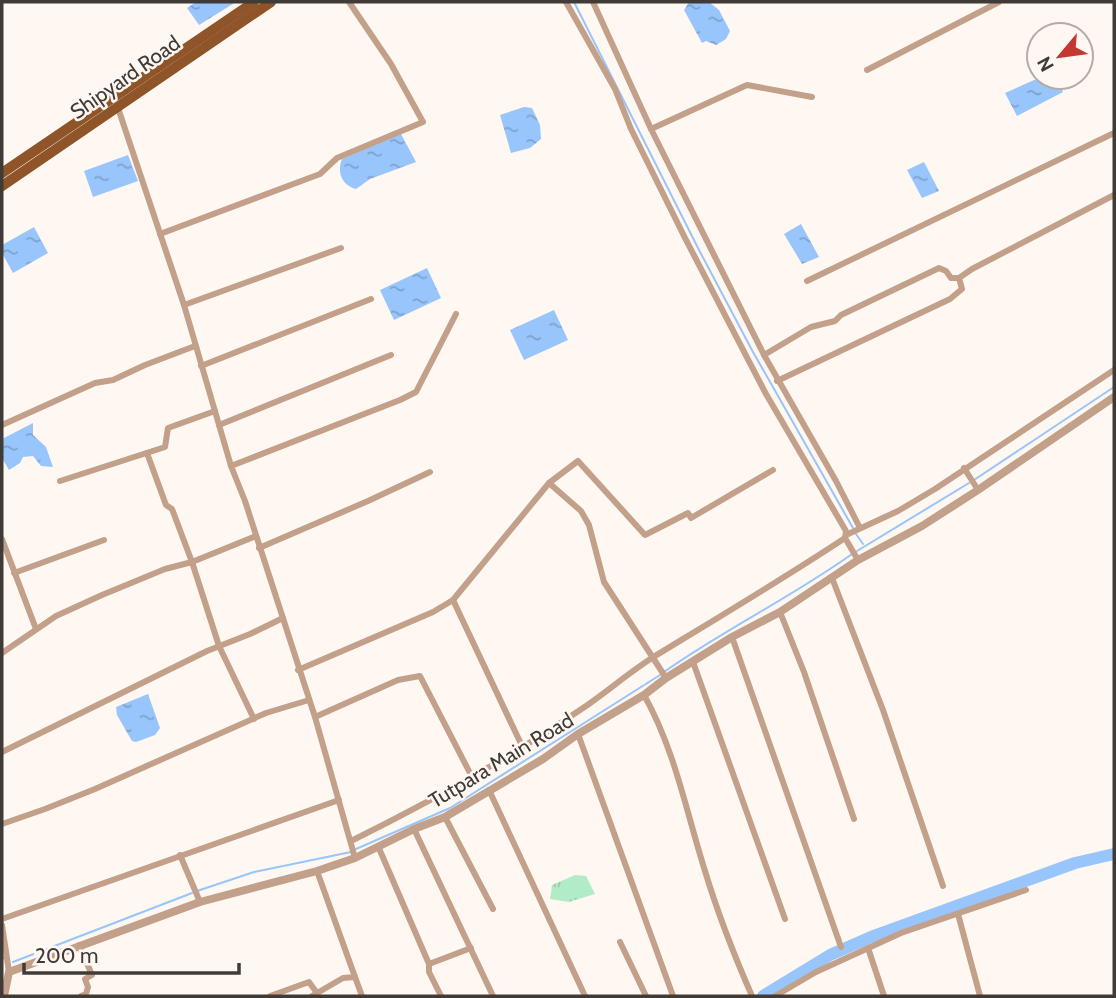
<svg xmlns="http://www.w3.org/2000/svg" width="1116" height="998" viewBox="0 0 1116 998" font-family="Cabin,sans-serif">
<style>
.grass{fill:url(#grass-tufts)}
.water{fill:url(#water-ripples)}
.lines{fill:none;stroke-linecap:round;stroke-linejoin:round}
.stream{stroke:#98c5fb;stroke-width:2}
.river{stroke:#98c5fb;stroke-width:12}
.minor{stroke:#c2a08a;stroke-width:6}
.tertiary{stroke:#c2a08a;stroke-width:8}
.primary{stroke:#8f5529;stroke-width:10}
.labels{text-anchor:middle;dominant-baseline:central;stroke-width:5;stroke-linejoin:round;paint-order:stroke}
.street-label{font-size:21px;fill:#403b37;stroke:#fff8f2}
</style>
<defs>
<pattern id="grass-tufts" width="24" height="20" patternUnits="userSpaceOnUse" patternTransform="scale(1.75)"><rect width="24" height="20" fill="#b2ebc8"/><path d="M3 7l-1-3M5 7V3M7 7l1-3M15 17l-1-3M17 17v-4M19 17l1-3" fill="none" stroke="#9acaac"/></pattern>
<pattern id="water-ripples" width="26" height="14" patternUnits="userSpaceOnUse" patternTransform="scale(1.75)"><rect width="26" height="14" fill="#98c5fb"/><path d="M2 4q2-2 4 0t4 0M15 11q2-2 4 0t4 0" fill="none" stroke="#7da1cc"/></pattern>
</defs>
<rect width="100%" height="100%" fill="#fff8f2"/>
<path class="grass" d="M 575,875 L 586,876 L 595,894 L 569,902 L 550,899 L 552,885 Z"/>
<g class="water">
<path d="M 196,2 L 236,2 L 199,25 L 187,8 Z"/>
<path d="M 689,2 L 709,2 L 719,10 L 730,31 L 726,39 L 716,45 L 706,41 L 702,43 L 684,10 Z"/>
<path d="M 1041,77 L 1057,77 L 1063,92 L 1017,116 L 1005,93 Z"/>
<path d="M 524,107 L 532,108 L 540,125 L 541,139 L 530,148 L 511,153 L 500,115 Z"/>
<path d="M 401,134 L 416,162 L 370,179 L 356,189 C 341,185 337,171 342,159 Z"/>
<path d="M 128,155 L 138,181 L 93,197 L 84,171 Z"/>
<path d="M 924,162 L 939,191 L 922,198 L 907,170 Z"/>
<path d="M 801,224 L 819,257 L 802,264 L 784,234 Z"/>
<path d="M 34,227 L 48,253 L 13,273 L 2,253 L 2,245 Z"/>
<path d="M 427,268 L 441,298 L 394,320 L 380,290 Z"/>
<path d="M 554,310 L 568,340 L 524,360 L 510,330 Z"/>
<path d="M 33,423 L 33,435 L 46,447 L 53,467 L 41,466 L 33,456 L 23,457 L 20,463 L 9,470 L 2,458 L 2,439 Z"/>
<path d="M 148,694 L 160,728 L 155,735 L 136,742 L 132,741 L 117,715 L 116,707 Z"/>
</g>
<g class="lines">
<g class="stream">
<path d="M 574,2 L 699,250 L 753,352 L 853,528"/>
<path d="M 974,480 L 1114,387"/>
<path d="M 856,534 L 863,544"/>
<path d="M 857,551 L 969,483"/>
<path d="M 664,672 C 725,629 792,597 852,554"/>
<path d="M 356,849 L 450,808 L 660,675"/>
<path d="M 197,891 L 254,872 L 351,852"/>
<path d="M 2,959 L 4,958"/>
<path d="M 13,962 L 192,893"/>
</g>
<path class="river" d="M 763,996 L 830,955 L 871,937 L 1075,863 L 1114,854"/>
<g class="minor">
<path d="M 566,2 L 615,89 L 631,129 L 685,238 L 766,394 L 846,531 L 845,538"/>
<path d="M 593,2 L 651,129 L 764,355 L 836,481 L 860,528"/>
<path d="M 867,70 L 999,2"/>
<path d="M 117,105 L 184,305 L 231,466 L 245,501 L 315,717 L 355,858"/>
<path d="M 651,129 L 747,85 L 812,97"/>
<path d="M 160,234 L 320,174 L 337,158 L 423,122 L 391,64 L 349,2"/>
<path d="M 807,281 L 1114,133"/>
<path d="M 184,305 L 341,248"/>
<path d="M 764,355 L 811,327 L 835,321 L 841,315 L 939,268 L 946,271 L 951,278 L 959,278"/>
<path d="M 201,366 L 371,299"/>
<path d="M 777,381 L 950,299 L 962,289 L 959,278 L 972,269 L 1114,195"/>
<path d="M 2,425 L 95,383 L 113,380 L 145,365 L 195,346"/>
<path d="M 219,425 L 391,355"/>
<path d="M 147,453 L 166,505 L 172,509 L 192,562 L 219,646 L 254,719"/>
<path d="M 231,466 L 400,400 L 416,392 L 456,314"/>
<path d="M 964,468 L 978,490"/>
<path d="M 60,481 L 165,447 L 168,428 L 215,411"/>
<path d="M 549,483 L 581,511 L 589,525 L 604,582 L 666,678"/>
<path d="M 846,535 L 898,511 L 935,489 L 1114,370"/>
<path d="M 2,539 L 36,629"/>
<path d="M 259,548 L 368,501 L 430,472"/>
<path d="M 14,573 L 104,540"/>
<path d="M 832,578 L 883,710 L 943,886"/>
<path d="M 453,600 L 522,746"/>
<path d="M 780,612 L 804,672 L 854,819"/>
<path d="M 732,637 L 841,947"/>
<path d="M 2,653 L 56,616 L 102,595 L 165,569 L 192,562 L 256,536"/>
<path d="M 693,662 L 785,919"/>
<path d="M 298,670 L 433,612 L 453,600 L 549,483 L 578,461 L 645,535 L 688,513 L 691,518 L 773,470"/>
<path d="M 644,695 C 675,750 686,811 705,871 C 718,914 734,955 752,996"/>
<path d="M 315,717 L 398,680 L 420,676 L 472,777"/>
<path d="M 578,734 L 673,996"/>
<path d="M 2,752 L 207,651 L 250,634 L 283,618"/>
<path d="M 489,790 L 585,996"/>
<path d="M 445,817 L 493,909"/>
<path d="M 2,824 L 45,809 L 95,789 L 266,713 L 309,700"/>
<path d="M 414,829 L 493,996"/>
<path d="M 351,841 C 432,801 511,757 586,706 C 609,690 631,671 655,656 C 719,617 783,579 845,538 L 858,560"/>
<path d="M 378,846 L 429,964"/>
<path d="M 180,855 L 200,902"/>
<path d="M 958,914 L 980,996"/>
<path d="M 2,919 L 339,800"/>
<path d="M 2,925 L 9,972"/>
<path d="M 620,942 L 646,996"/>
<path d="M 79,945 L 92,975 L 85,979 L 88,987 L 86,994 L 81,996"/>
<path d="M 868,948 L 884,996"/>
<path d="M 355,977 L 362,996"/>
<path d="M 270,996 L 309,982 L 317,993"/>
<path d="M 312,996 L 343,978 L 355,977 L 317,871"/>
<path d="M 441,996 L 429,972 L 429,964 L 471,948"/>
<path d="M 775,996 L 816,972 L 901,933 L 1026,890"/>
</g>
<path class="tertiary" d="M 4,996 L 9,972 L 200,902 L 317,871 L 355,858 L 414,829 L 445,817 L 543,759 L 578,734 L 644,695 L 666,678 L 732,637 L 780,612 L 858,560 L 922,526 L 978,490 L 1114,397"/>
<g class="primary">
<path d="M 2,173 L 254,2"/>
<path d="M 2,186 L 271,2"/>
</g>
</g>
<g class="labels">
<g class="street-label">
<text transform="translate(125 77) rotate(-35)">Shipyard Road</text>
<text transform="translate(501 760) rotate(-31)">Tutpara Main Road</text>
</g>
</g>
<rect width="1116" height="998" fill="none" stroke="#403b37" stroke-width="7"/>
<g transform="translate(1060 56) rotate(241)"><circle r="33" fill="#fff8f2" stroke="#b3aca7" stroke-width="2"/>
<path d="M0-5L12 26L0 18L-12 26Z" fill="#c53731"/>
<text y="-10" font-size="19" font-weight="bold" text-anchor="middle" fill="#403b37">N</text>
</g>
<path d="M24 963v10h215v-10" fill="none" stroke="#403b37" stroke-width="3.5"/>
<text x="35" y="963" font-size="21" fill="#403b37" stroke="#fff8f2" stroke-width="5" paint-order="stroke">200 m</text>
</svg>
